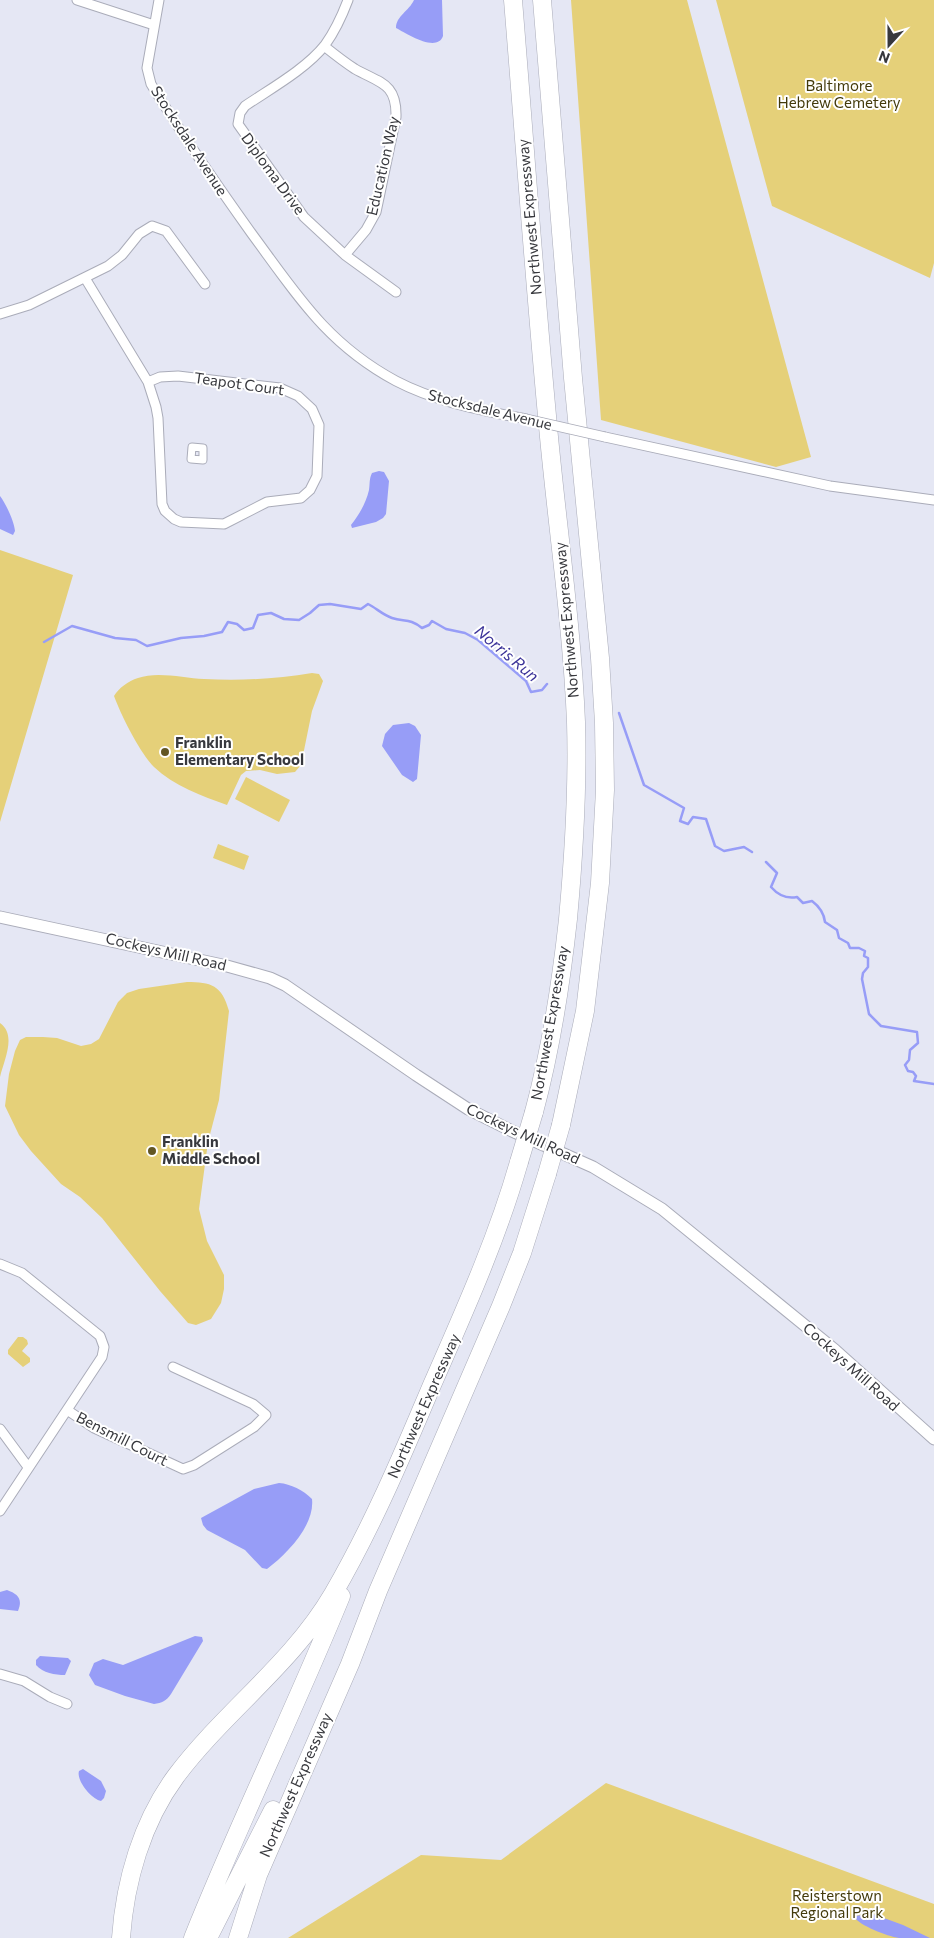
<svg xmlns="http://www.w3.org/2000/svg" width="934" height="1938" font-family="Commissioner,sans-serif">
  <rect width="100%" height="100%" fill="#e5e7f4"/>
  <!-- green -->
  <path fill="#e5d079" d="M571 0H687L811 457 776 467 601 420Z
    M716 0H934V263L930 278 772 206Z
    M0 550 73 575 0 822Z
    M312 673 319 674 323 681 312 711 301 765 295 772 277 774 260 770 246 771 241 775 227 805C202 796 174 786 154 767 140 753 121 715 114 696 119 688 128 681 138 678 157 671 184 678 204 679 240 681 276 679 312 673Z
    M246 777 290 800 279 822 235 799Z
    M218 844 249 856 244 870 213 858Z
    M187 982C211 982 222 985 229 1011L219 1100 208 1142 199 1209 207 1241 224 1275V1289L221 1303 211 1319 196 1325 188 1323 160 1291 102 1218 80 1197 61 1184 31 1151 19 1135 5 1106 9 1074 15 1051 20 1040 26 1037H43L57 1038 81 1046 91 1044 99 1039 118 1002 127 993 139 989Z
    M0 1023C17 1035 4 1060 0 1077Z
    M18 1337H23L27 1340 28 1344 22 1351 30 1358V1362L23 1367 8 1354V1350Z
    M606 1783 934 1904V1938H288L421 1855 501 1860Z"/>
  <!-- water -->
  <path fill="#979df7" d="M414 0H442L443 36C437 53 407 34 396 28 396 16 409 11 414 0Z
    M379 471 384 472 389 481 386 514 383 518 376 522 352 528 351 525C359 515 366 503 369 490 370 484 369 479 372 473Z
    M0 496C6 504 14 521 15 531L13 535 0 529Z
    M409 723 415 726 421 735 417 779 413 782 402 775 382 746 385 734 393 725Z
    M279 1483C291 1484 303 1490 312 1499 315 1525 287 1554 267 1569L262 1568 245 1550 207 1530 203 1525 201 1518 254 1489Z
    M7 1590C18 1594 23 1599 18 1611L0 1609V1592Z
    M195 1636 202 1637 203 1641 171 1694C166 1701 162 1703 154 1704L125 1696 95 1685 89 1675 94 1663 103 1659 123 1665Z
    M40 1656 68 1658 71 1661 65 1675C55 1675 43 1673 36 1665V1660Z
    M83 1769 101 1781 106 1791 104 1798 101 1801C91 1799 76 1780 79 1771Z
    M873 1914 903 1925 930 1938C920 1938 909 1938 899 1938 887 1936 860 1926 853 1916Z"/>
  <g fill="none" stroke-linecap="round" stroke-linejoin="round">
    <!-- stream -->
    <path stroke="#979df7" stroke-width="2.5" d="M44 642 72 626 115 638 136 640 147 646 181 638 204 636 222 632 228 622 237 624 244 630 253 628 258 615 271 613 284 619 299 620 310 613 319 605 330 604 361 609 368 604C376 608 383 615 392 618 404 622 410 618 422 628L429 625 432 621 446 629 465 633 478 640 526 681 531 692 542 690 547 684
      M619 713 644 785 684 808 680 821 688 824 693 817 706 819 715 846 724 851 744 847 752 852
      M766 862 777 873 771 887C778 895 787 899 797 897L803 903 812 901C820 907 824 913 825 922L837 930 839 938 848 943 850 948H859L865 951 864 956 868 958V967L863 973 862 979 869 1014 881 1026 917 1032 918 1043 910 1050 909 1060 905 1065 908 1071 913 1072 916 1076 914 1081 934 1084"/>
    <defs>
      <path id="pedestrian" d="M192 447 203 448V460L191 459Z"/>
      <path id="minor" d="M77 0 154 25
        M159 0 147 68 151 84C182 135 217 185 252 234 297 295 327 344 396 381 436 402 481 410 526 419
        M348 0C342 16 335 31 325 45 306 69 270 89 245 106L240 113 238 124 304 217 345 255 396 292
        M324 46C334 54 344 62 355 69 380 83 397 83 396 117L376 212 366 230 345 255
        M85 278 148 382 156 407 158 418 162 504 165 511 174 519 181 522 224 524 267 502 301 498 310 490 317 476 319 425 312 409 298 396 280 388 178 376 160 377 148 382
        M0 314 29 305 108 266 122 255 139 234 152 226 166 231 205 284
        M605 437 830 486 934 500
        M0 1264 22 1273 100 1336 104 1347 102 1357 0 1511
        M67 1410 94 1428 183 1469 194 1465 254 1427 266 1415 253 1404 173 1367
        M0 1429 28 1467
        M0 1674 24 1681 50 1697 67 1704"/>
      <path id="tertiary" d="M0 917 227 966 270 978 285 985 416 1075 468 1109 512 1131 593 1167 662 1209 835 1350 934 1439"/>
      <path id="motorway" d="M513 0C525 146 535 291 549 437 558 532 572 627 576 722 578 788 574 853 568 919 561 984 551 1049 534 1112
        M542 0 573 378 600 658 604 723 605 790 600 883 585 1011 561 1125
        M121 1938C125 1881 142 1822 176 1776 224 1712 292 1664 333 1594 372 1527 402 1456 432 1385 464 1312 497 1239 519 1162
        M193 1938C239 1823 294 1711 341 1596
        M208 1938 273 1810
        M238 1938 258 1875 350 1664 378 1591 501 1306 522 1253 547 1174"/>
    </defs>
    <!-- pedestrian casing -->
    <use href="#pedestrian" stroke="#aaacb9" stroke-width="9"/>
    <!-- minor casing -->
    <use href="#minor" stroke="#aaacb9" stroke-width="11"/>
    <!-- tertiary casing -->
    <use href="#tertiary" stroke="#aaacb9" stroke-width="13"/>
    <!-- motorway casing -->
    <use href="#motorway" stroke="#aaacb9" stroke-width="19"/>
    <!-- pedestrian -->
    <use href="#pedestrian" stroke="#fff" stroke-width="7"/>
    <!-- minor -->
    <use href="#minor" stroke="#fff" stroke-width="9"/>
    <!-- tertiary -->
    <use href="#tertiary" stroke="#fff" stroke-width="11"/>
    <!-- motorway -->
    <use href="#motorway" stroke="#fff" stroke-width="18"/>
    <defs>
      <path id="minor-bridge" d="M526 419 605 437"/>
      <path id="motorway-bridge" d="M519 1162 534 1112
        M547 1174 561 1125"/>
    </defs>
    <!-- minor-bridge casing -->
    <use href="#minor-bridge" stroke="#aaacb9" stroke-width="11" stroke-linecap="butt"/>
    <!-- motorway-bridge casing -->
    <use href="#motorway-bridge" stroke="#aaacb9" stroke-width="19" stroke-linecap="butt"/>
    <!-- minor-bridge -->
    <use href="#minor-bridge" stroke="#fff" stroke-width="9"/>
    <!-- motorway-bridge -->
    <use href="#motorway-bridge" stroke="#fff" stroke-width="18"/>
  </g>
  <!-- markers -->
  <g fill="#625623" stroke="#fff" stroke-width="2">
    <circle cx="165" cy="752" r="5"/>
    <circle cx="152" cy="1151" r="5"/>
  </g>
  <g text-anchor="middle" stroke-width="4" stroke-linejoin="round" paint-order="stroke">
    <!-- park labels -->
    <g font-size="15" fill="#433a0b" stroke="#fff">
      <text x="839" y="91">Baltimore<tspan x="839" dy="17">Hebrew Cemetery</tspan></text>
      <text x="837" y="1901">Reisterstown<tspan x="837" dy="17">Regional Park</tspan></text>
    </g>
    <!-- street labels -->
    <g font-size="15" fill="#37383d" stroke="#fff">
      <text transform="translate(189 141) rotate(57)" y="5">Stocksdale Avenue</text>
      <text transform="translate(383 166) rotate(-77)" y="5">Education Way</text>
      <text transform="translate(273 174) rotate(54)" y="5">Diploma Drive</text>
      <text transform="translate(530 217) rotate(-95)" y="5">Northwest Expressway</text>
      <text transform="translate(239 384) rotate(8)" y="5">Teapot Court</text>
      <text transform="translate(490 410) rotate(14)" y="5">Stocksdale Avenue</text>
      <text transform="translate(567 620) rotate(-95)" y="5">Northwest Expressway</text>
      <text transform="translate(166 952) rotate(13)" y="5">Cockeys Mill Road</text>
      <text transform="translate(550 1023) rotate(-80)" y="5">Northwest Expressway</text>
      <text transform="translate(523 1134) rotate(25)" y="5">Cockeys Mill Road</text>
      <text transform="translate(851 1367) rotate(42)" y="5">Cockeys Mill Road</text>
      <text transform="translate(424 1406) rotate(-66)" y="5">Northwest Expressway</text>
      <text transform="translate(122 1439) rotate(27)" y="5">Bensmill Court</text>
      <text transform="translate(296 1785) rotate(-66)" y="5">Northwest Expressway</text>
    </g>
    <!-- poi labels -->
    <g font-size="15" font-weight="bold" fill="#37383d" stroke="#fff" text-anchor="start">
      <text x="175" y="748">Franklin<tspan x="175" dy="17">Elementary School</tspan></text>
      <text x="162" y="1147">Franklin<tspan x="162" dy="17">Middle School</tspan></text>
    </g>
    <!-- water labels -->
    <g font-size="16" font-style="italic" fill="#3b3399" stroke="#fff">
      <text transform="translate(507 653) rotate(40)" y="6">Norris Run</text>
    </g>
  </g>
  <!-- north arrow -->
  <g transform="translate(889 45) rotate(201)" stroke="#ffffff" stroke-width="4" paint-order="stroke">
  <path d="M0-4L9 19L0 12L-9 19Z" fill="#37383d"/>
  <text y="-8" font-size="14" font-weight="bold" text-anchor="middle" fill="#37383d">N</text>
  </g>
</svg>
